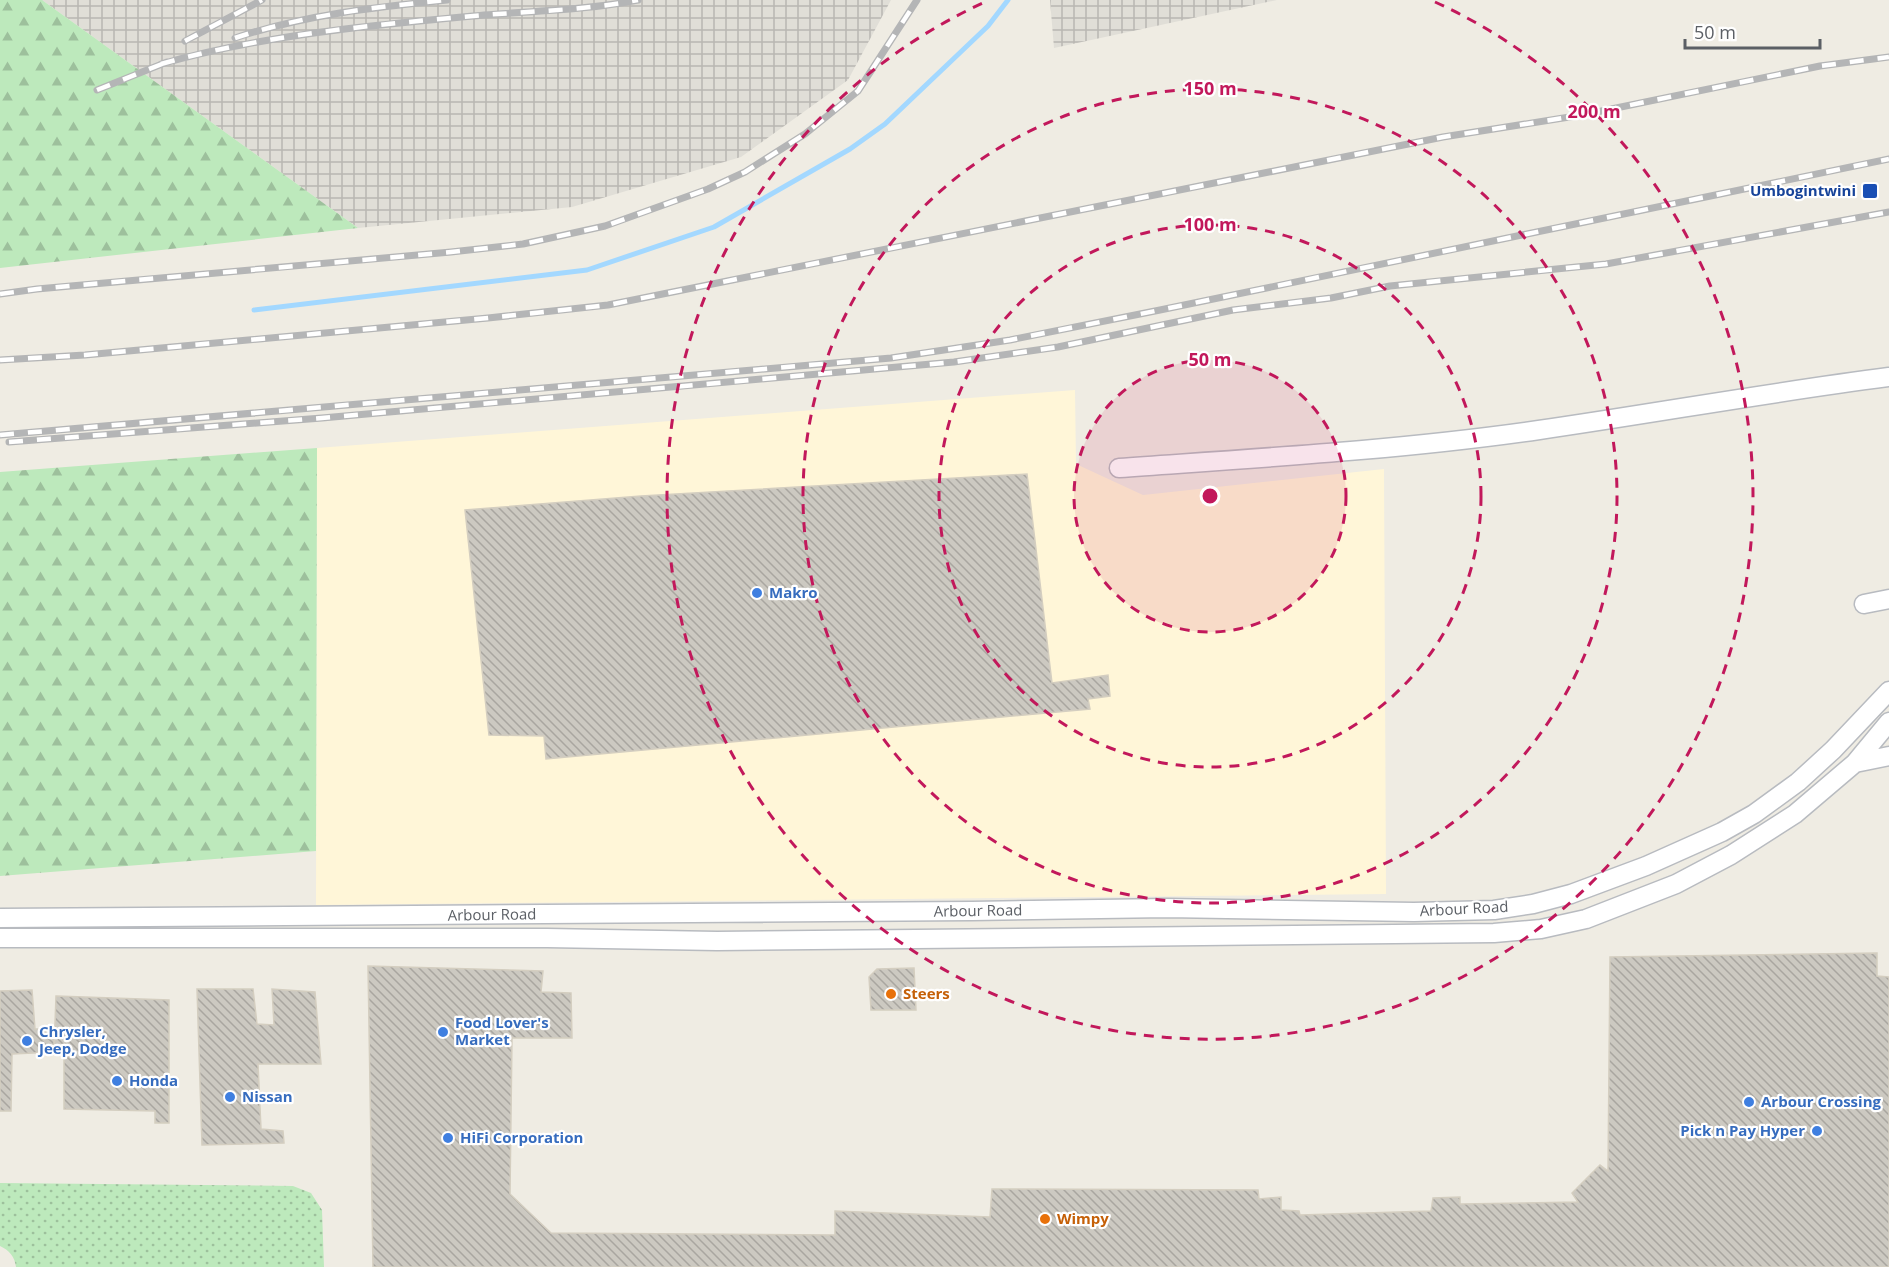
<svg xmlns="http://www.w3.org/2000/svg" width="1889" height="1267" font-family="'Open Sans',sans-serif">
  <defs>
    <pattern id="industrial-grid" width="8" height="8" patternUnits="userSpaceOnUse" patternTransform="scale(1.5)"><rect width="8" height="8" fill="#e0ded7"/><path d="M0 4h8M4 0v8" fill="none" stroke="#b9b7b2"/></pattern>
    <pattern id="green-dots" width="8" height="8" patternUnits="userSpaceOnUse" patternTransform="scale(1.5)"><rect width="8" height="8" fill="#bde9bc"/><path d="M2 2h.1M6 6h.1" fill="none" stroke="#9dc09c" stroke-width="1.8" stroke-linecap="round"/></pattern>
    <pattern id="forest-firs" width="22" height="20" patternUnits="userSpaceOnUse" patternTransform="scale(1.5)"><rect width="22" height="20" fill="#bde9bc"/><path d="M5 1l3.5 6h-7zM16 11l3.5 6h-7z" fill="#9dc09c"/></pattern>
    <pattern id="building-back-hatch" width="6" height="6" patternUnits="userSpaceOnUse" patternTransform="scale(1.5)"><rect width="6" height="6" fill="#ccc9c1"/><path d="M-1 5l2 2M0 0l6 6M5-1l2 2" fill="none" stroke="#a9a6a0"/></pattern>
  </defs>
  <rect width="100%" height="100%" fill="#efece3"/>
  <!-- commercial -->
  <path fill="#fff6d8" d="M1075 390 1076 464 1143 495 1384 469 1386 894 316 905 317 448Z"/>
  <!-- industrial -->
  <path fill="url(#industrial-grid)" d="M42 0H891L848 80 741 157 572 207 358 228Z
    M1050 0H1277L1054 48Z"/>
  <!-- green -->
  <path fill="url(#green-dots)" d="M0 1183 293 1186 311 1193 322 1210 324 1267H16C15 1257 9 1250 0 1246Z"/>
  <!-- forest -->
  <path fill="url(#forest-firs)" d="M0 0H42L358 228 0 268Z
    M317 448 316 851 0 876V472Z"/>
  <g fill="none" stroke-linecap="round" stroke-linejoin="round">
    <!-- stream -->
    <path stroke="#a3d8ff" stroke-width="5" d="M254 310 587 270 714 227 850 149 885 124 988 26 1008 0"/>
  </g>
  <!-- building -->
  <path fill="url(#building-back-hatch)" stroke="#d4cec0" stroke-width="1.5" d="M1027 474 1052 683 1108 675 1110 696 1088 699 1090 709 546 759 544 736 489 735 465 510 641 496Z
    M1877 953V976L1889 977V1267H373L368 966 543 971 541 992 571 993 572 1038H512L510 1194 551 1233 835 1235V1211L990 1217 992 1189 1258 1190 1259 1199 1281 1197V1210L1299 1211 1300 1215 1431 1211 1433 1198 1460 1197V1204L1578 1202 1572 1193 1600 1165 1608 1171 1610 957Z
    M914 968 916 1010H871L869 977 877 969Z
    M197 989H253L257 1024 274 1025 272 989 315 992 321 1064H258L261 1129 283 1131 284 1143 202 1145Z
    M32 990 35 1029H54V1052L12 1054 11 1111H0V991Z
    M56 996 169 1000V1123H155V1111L64 1109V1054L54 1052Z"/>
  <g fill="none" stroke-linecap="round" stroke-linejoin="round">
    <defs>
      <path id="minor" d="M1119 468C1259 458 1400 450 1539 430 1656 413 1772 392 1889 377
        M1864 604 1889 599
        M1855 763 1889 756
        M0 918 972 911 1167 908 1414 912 1494 910 1533 904 1571 894 1646 866 1722 832 1754 814 1798 782 1833 750 1889 691
        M0 938H547L717 941 1494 933 1541 929 1586 919 1676 884 1731 855 1795 814 1855 763 1889 722"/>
    </defs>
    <!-- minor casing -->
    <use href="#minor" stroke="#b8bbc0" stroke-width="21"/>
    <!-- minor -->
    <use href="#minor" stroke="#fff" stroke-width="18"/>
    <defs>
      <path id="rail" d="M235 38C304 15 375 7 447 0
        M185 41 262 0
        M161 64C267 34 374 25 484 15 535 11 587 10 638 0
        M97 90 167 62
        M0 294 37 289 451 252 523 244 605 226 708 189 745 172 805 134 858 91 917 0
        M0 360 85 355 488 318 608 305 1443 137 1582 115 1820 66 1889 57
        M0 435 891 358 1010 340 1160 310 1889 159
        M9 442 322 418 954 362 1058 347 1233 310 1331 298 1390 286 1606 264 1889 212"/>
    </defs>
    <!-- rail casing -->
    <use href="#rail" stroke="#b4b5b6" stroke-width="7"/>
    <!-- rail -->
    <use href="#rail" stroke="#fff" stroke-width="4.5" stroke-dasharray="14" stroke-linecap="butt"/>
  </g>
  <!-- distance rings -->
  <circle cx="1210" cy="496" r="136" fill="#c2185b" fill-opacity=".12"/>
  <g fill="none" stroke="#c2185b" stroke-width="3" stroke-dasharray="10 8">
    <circle cx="1210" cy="496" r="136"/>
    <circle cx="1210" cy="496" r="271"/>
    <circle cx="1210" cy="496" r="407"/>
    <path d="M1435 2A543 543 0 1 1 985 2"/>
  </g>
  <!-- markers -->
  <rect fill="#1a4fb4" stroke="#fff" stroke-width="2" x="1862" y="183" width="16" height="16" rx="3"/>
  <g fill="#3f7fe0" stroke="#fff" stroke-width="2">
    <circle cx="757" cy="593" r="6"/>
    <circle cx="443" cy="1032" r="6"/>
    <circle cx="27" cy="1041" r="6"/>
    <circle cx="117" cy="1081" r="6"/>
    <circle cx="230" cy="1097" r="6"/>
    <circle cx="1749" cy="1102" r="6"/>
    <circle cx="1817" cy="1131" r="6"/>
    <circle cx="448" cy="1138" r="6"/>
  </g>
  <g fill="#e8710a" stroke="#fff" stroke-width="2">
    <circle cx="891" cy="994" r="6"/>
    <circle cx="1045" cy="1219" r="6"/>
  </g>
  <g text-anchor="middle" stroke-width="4.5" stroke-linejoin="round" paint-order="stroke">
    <!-- transit labels -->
    <g font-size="15" font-weight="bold" fill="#164399" stroke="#fff" text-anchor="end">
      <text x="1856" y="196">Umbogintwini</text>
    </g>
    <!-- shop labels -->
    <g font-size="15" font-weight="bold" fill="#366cbe" stroke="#fff" text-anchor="start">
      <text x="769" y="598">Makro</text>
      <text x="455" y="1028">Food Lover's<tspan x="455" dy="17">Market</tspan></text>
      <text x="39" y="1037">Chrysler,<tspan x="39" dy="17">Jeep, Dodge</tspan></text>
      <text x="129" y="1086">Honda</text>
      <text x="242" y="1102">Nissan</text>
      <text x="1761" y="1107">Arbour Crossing</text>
      <text x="1805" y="1136" text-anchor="end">Pick n Pay Hyper</text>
      <text x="460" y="1143">HiFi Corporation</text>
    </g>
    <!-- street labels -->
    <g font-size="15" fill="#5b5f65" stroke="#fff">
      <text transform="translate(1464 909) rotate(-3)" y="5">Arbour Road</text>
      <text transform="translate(978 911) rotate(-1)" y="5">Arbour Road</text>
      <text transform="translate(492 915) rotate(-1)" y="5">Arbour Road</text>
    </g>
    <!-- food labels -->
    <g font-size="15" font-weight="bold" fill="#c56008" stroke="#fff" text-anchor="start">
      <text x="903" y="999">Steers</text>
      <text x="1057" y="1224">Wimpy</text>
    </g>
  </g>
  <circle cx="1210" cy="496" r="9" fill="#c2185b" stroke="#fff" stroke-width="3"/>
  <g font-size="18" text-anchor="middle" font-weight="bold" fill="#c2185b" stroke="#fff" stroke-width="4.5" stroke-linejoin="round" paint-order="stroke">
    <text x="1210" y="95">150 m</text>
    <text x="1594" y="118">200 m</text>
    <text x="1210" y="231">100 m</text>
    <text x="1210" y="366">50 m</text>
  </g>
  <!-- scale -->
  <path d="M1685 39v9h135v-9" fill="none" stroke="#5b5f65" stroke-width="3"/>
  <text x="1694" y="39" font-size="18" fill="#5b5f65" stroke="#ffffff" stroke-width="4.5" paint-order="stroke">50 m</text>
</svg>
